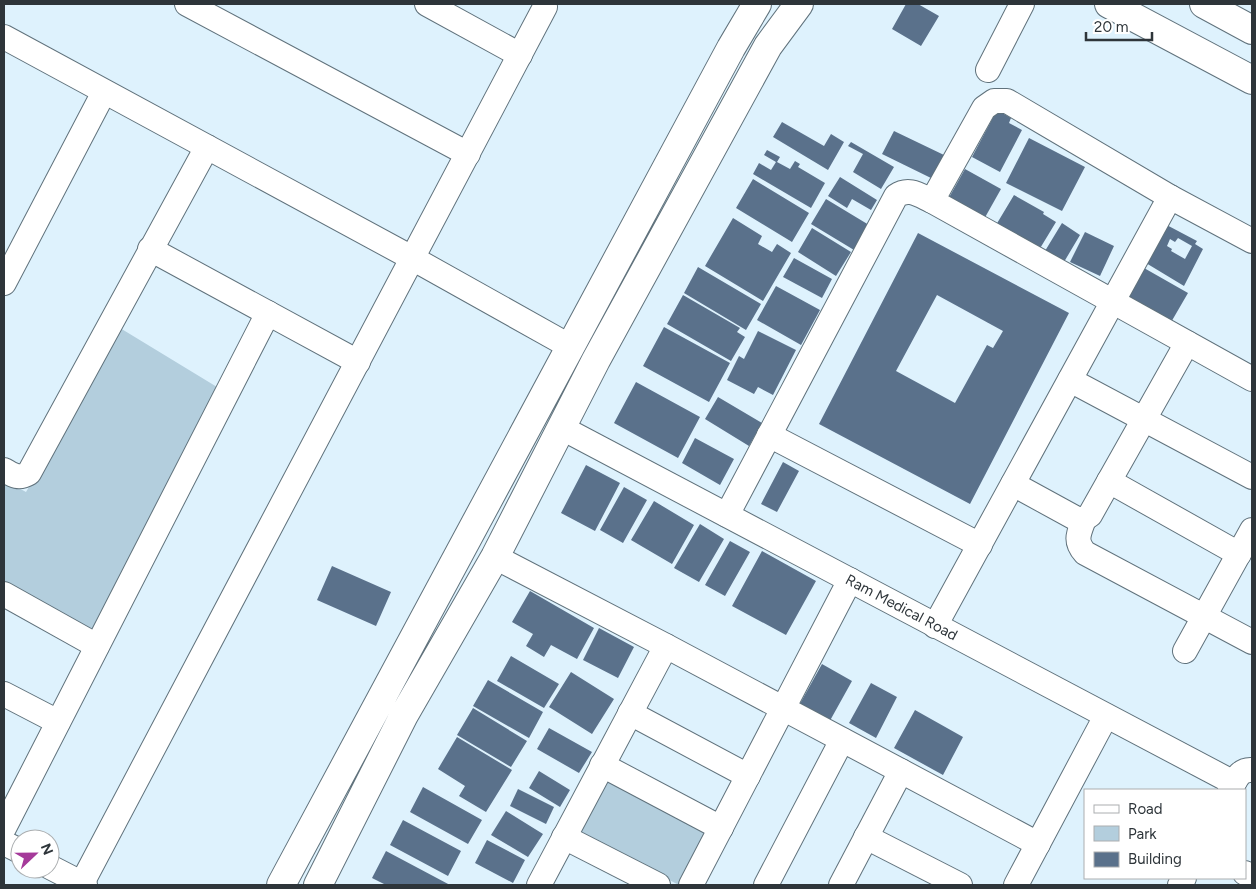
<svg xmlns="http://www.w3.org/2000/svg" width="1256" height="889" font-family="Figtree,sans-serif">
  <rect width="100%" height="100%" fill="#def2fd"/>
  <!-- green -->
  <path fill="#b3cedd" d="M120 328 217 387 94 631 4 581V480L26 492Z
    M606 777 708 831 679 885 577 833Z"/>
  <!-- building -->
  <path fill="#5a718b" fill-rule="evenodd" d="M906 4H918L939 16 921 46 892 29Z
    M997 110 1011 118 1009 123 1022 130 1000 172 972 157Z
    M782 122 824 146 831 134 844 142 828 170 773 137Z
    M894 131 944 155 933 179 882 154Z
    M1029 138 1085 167 1062 211 1006 183Z
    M851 142 894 167 881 189 853 172 863 154 848 146Z
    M767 150 780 157 777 162 790 169 795 161 800 164 798 167 825 183 811 208 753 174 759 163 771 170 776 162 764 155Z
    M965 169 1001 189 983 221 947 201Z
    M840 177 877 200 871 210 852 199 847 208 828 196Z
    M753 179 809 213 792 242 736 208Z
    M1014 195 1044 212 1043 214 1056 222 1039 250 996 225Z
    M826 199 869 225 854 250 811 224Z
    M733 218 762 236 758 244 772 252 777 244 791 253 763 301 705 266Z
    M1161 222 1197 241 1195 244 1203 249 1184 286 1141 260ZM1178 238 1192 246 1185 259 1171 251 1172 249 1167 246 1170 239 1175 242Z
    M1062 223 1080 235 1064 262 1045 251Z
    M812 228 851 252 836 276 798 252Z
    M1085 232 1114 246 1100 276 1070 262Z
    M918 233 1069 313 970 504 819 424ZM937 295 1003 331 993 348 987 345 955 403 896 371Z
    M794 258 832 279 822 298 783 277Z
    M1137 264 1188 293 1170 324 1145 306 1144 309 1119 295Z
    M698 267 761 304 746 330 684 293Z
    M776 286 820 310 801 345 757 320Z
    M683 295 740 328 737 332 745 337 731 361 667 324Z
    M664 327 730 363 709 402 643 366Z
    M758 331 796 350 773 395 758 387 754 394 727 380 739 356 744 359Z
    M636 382 700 417 678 458 614 423Z
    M718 397 762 423 749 446 705 419Z
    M695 438 734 459 720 485 682 463Z
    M783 462 799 471 777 512 761 504Z
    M586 465 620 483 595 531 561 513Z
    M624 487 647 500 623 543 600 530Z
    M654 501 694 525 672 564 631 540Z
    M700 524 724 539 699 582 674 568Z
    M730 541 750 552 725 596 705 585Z
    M762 551 816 581 786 635 732 606Z
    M332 566 391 592 376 626 317 600Z
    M530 591 594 628 577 659 551 645 544 657 526 646 533 634 512 622Z
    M599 628 634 647 618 678 583 660Z
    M511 656 559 684 544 708 497 681Z
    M822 664 852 681 827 726 797 709Z
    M571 672 614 699 592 734 549 707Z
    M488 680 543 712 529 738 473 706Z
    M871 683 897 697 876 738 849 723Z
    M473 708 527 741 511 767 457 735Z
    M915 710 963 737 943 775 894 748Z
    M549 728 592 752 579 773 537 749Z
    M457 737 512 770 486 812 459 796 465 786 438 769Z
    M539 771 570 790 560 807 529 788Z
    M423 787 482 820 468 844 410 812Z
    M518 789 554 807 546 824 510 806Z
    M506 811 543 834 528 857 491 835Z
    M403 820 461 851 448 876 390 845Z
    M487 840 525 860 513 883 475 863Z
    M386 851 450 885H386L372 878Z"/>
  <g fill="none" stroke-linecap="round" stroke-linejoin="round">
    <defs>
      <g id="street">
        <path d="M187 4 468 154"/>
        <path d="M427 4 520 55"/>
        <path d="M4 37 412 258 571 347"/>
        <path d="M988 70 1022 4"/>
        <path d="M932 201 984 108 994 101H1007L1170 197 1252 241"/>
        <path d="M150 249 358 362"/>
        <path d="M4 283 104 92"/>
        <path d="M1070 380 1252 477"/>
        <path id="s1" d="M562 428 1234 783"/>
        <path d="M769 435 980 545"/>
        <path d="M4 470C14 476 19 479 29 473L207 147"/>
        <path d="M1109 481 1239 554"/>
        <path d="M1013 484 1077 519H1084L1090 515 1187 343"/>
        <path d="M727 515 896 196C909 187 919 195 932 201L1252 379"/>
        <path d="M1084 519C1079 533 1074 541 1085 553L1252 642"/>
        <path d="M495 557 666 646 1038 844"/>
        <path d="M4 594 97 646"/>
        <path d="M935 626 1170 197"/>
        <path d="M1185 651 1252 530"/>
        <path d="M4 694 58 722"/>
        <path d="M630 713 748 776"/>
        <path d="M602 765 721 828"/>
        <path d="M1230 790C1236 780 1239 769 1252 770"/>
        <path d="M4 828 268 313"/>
        <path d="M564 837 658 885"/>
        <path d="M866 837 960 885"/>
        <path d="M4 843 20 851"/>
        <path d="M50 867 85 885"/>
        <path d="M1245 873 1252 877"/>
        <path d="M81 885 545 7"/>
        <path d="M539 885 666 646"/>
        <path d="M691 885 850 580"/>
        <path d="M766 885 842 740"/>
        <path d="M841 885 901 771"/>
        <path d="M1016 885 1106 716"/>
        <path d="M1180 885 1184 878"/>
      </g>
      <path id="secondary" d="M1109 4 1252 80
        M1204 4 1252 30
        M281 885 731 48 757 4
        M318 885 404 715 495 557 596 360 768 46 799 4"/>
    </defs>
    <!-- street casing -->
    <use href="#street" stroke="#60727c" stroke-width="26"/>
    <!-- secondary casing -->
    <use href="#secondary" stroke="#60727c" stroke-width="30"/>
    <!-- street -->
    <use href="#street" stroke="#fff" stroke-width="24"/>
    <!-- secondary -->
    <use href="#secondary" stroke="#fff" stroke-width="28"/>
  </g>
  <g text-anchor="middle" stroke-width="5" stroke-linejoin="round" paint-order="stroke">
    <!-- street labels -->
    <g font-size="15" fill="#2e353a" stroke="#fff">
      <text dy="5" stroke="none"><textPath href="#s1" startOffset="384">Ram Medical Road</textPath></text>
    </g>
  </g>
  <!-- border -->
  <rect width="1256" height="889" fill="none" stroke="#2e353a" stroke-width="10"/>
  <!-- legend -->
  <rect x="1084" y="789" width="162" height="90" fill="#ffffff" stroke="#abaeb0"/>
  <rect x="1094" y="805" width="25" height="8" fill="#ffffff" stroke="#abaeb0"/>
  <text x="1128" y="814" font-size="15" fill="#2e353a">Road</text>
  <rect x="1094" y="826" width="25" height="15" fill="#b3cedd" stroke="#abaeb0"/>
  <text x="1128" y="839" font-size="15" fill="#2e353a">Park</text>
  <rect x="1094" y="852" width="25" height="15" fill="#5a718b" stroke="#abaeb0"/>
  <text x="1128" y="864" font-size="15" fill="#2e353a">Building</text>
  <!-- north arrow -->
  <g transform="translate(35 854) rotate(68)"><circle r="24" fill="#ffffff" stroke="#abaeb0"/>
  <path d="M0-4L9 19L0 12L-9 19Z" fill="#a53a9a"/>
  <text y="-8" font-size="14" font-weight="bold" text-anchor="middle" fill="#2e353a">N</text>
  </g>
  <!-- scale -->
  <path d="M1086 32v8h66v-8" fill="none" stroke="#2e353a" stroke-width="2.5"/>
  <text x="1094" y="32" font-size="15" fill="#2e353a" stroke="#ffffff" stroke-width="4" paint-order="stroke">20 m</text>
</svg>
